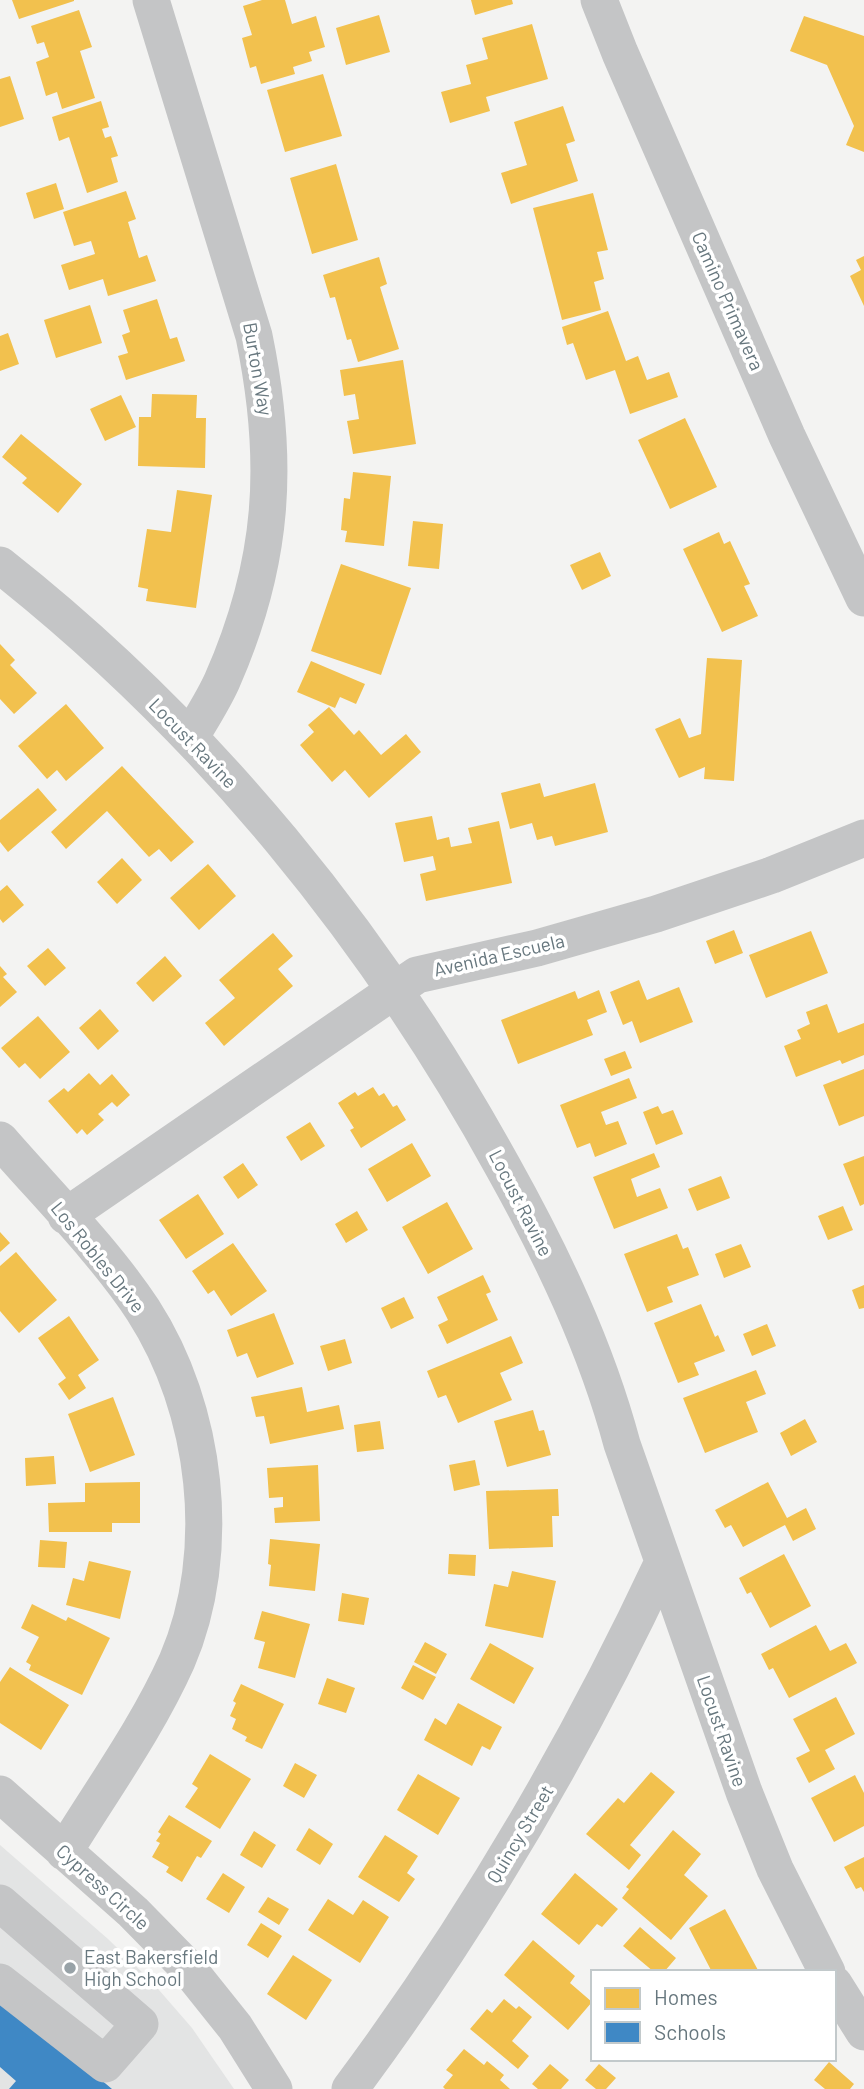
<svg xmlns="http://www.w3.org/2000/svg" width="864" height="2089" font-family="Barlow,sans-serif">
  <rect width="100%" height="100%" fill="#f3f3f2"/>
  <!-- built -->
  <path fill="#e3e4e4" d="M0 1845 108 1939 152 1982 192 2028 234 2089H0Z"/>
  <!-- homes -->
  <path fill="#f2c14e" d="M12 0H74V1L19 19Z
    M262 0H285L292 24 316 16 325 47 309 52 312 61 293 67 295 74 261 84 256 66 250 68 242 38 252 35 243 6Z
    M471 0H512L513 4 475 15Z
    M79 10 92 47 80 51 95 98 62 109 57 92 46 96 36 62 49 57 44 42 37 44 31 26Z
    M379 15 390 52 346 65 336 28Z
    M804 16 864 36V152L846 145 854 126 827 65 790 51Z
    M532 24 548 79 486 97 490 111 450 123 441 92 471 84 466 65 488 59 482 38Z
    M323 74 342 136 285 152 267 90Z
    M10 76 24 119 0 127V79Z
    M101 101 109 127 102 129 105 138 111 136 118 156 111 158 118 182 87 193 69 137 59 141 52 117Z
    M563 106 575 141 566 144 578 181 511 204 501 173 527 165 514 122Z
    M336 164 358 240 312 254 290 178Z
    M56 183 64 209 34 219 26 193Z
    M126 191 136 219 128 222 139 258 147 255 156 281 108 296 103 279 69 290 61 265 95 254 91 241 74 246 63 212Z
    M593 193 608 250 597 252 604 279 594 282 601 310 562 320 533 208Z
    M864 256V306L850 276 861 270 856 260Z
    M379 257 387 284 380 287 399 349 358 362 351 339 347 340 335 297 330 298 323 275Z
    M157 299 170 339 177 337 185 361 126 380 118 356 128 353 122 335 130 332 123 310Z
    M90 305 102 343 56 358 44 320Z
    M608 311 626 361 638 356 647 380 669 372 678 397 630 414 615 370 586 380 573 343 567 345 562 327Z
    M8 333 19 364 0 371V336Z
    M403 360 416 444 353 454 347 421 359 419 355 394 344 396 340 370Z
    M152 394 197 395 196 418H206L205 468 138 466 139 417H151Z
    M121 395 136 427 105 441 90 409Z
    M685 418 717 487 670 509 638 440Z
    M21 434 82 484 58 513 22 483 27 478 2 457Z
    M353 472 391 476 384 546 345 542 347 531 341 530 344 498 350 499Z
    M177 490 212 495 196 608 146 601 148 589 138 587 147 529 171 532Z
    M413 521 443 524 439 569 408 566Z
    M719 532 724 544 730 541 750 584 744 586 758 616 722 632 683 549Z
    M600 552 611 576 582 590 570 565Z
    M341 564 411 588 381 675 311 651Z
    M0 644 15 660 10 665 37 693 14 714 0 699Z
    M707 658 742 660 734 781 704 779 705 767 679 778 655 729 680 718 689 738 701 734Z
    M311 661 365 684 356 704 340 697 335 708 297 692Z
    M66 704 104 748 66 781 57 770 47 779 18 746Z
    M329 707 354 735 359 730 381 755 406 734 421 752 369 798 345 770 332 782 300 745 314 732 308 725Z
    M122 766 194 842 171 862 159 849 149 857 107 811 66 849 51 832Z
    M540 783 544 797 595 783 608 832 555 846 552 836 537 840 532 823 510 829 501 793Z
    M38 788 57 810 8 852 0 842V820Z
    M432 816 437 840 449 837 451 847 472 843 468 828 499 821 512 883 426 901 420 874 436 870 433 856 404 862 395 823Z
    M122 858 142 880 117 904 97 882Z
    M208 864 236 896 199 930 170 898Z
    M7 885 24 905 3 923 0 919V891Z
    M734 930 743 953 715 964 706 941Z
    M811 931 828 973 766 998 749 955Z
    M273 933 293 956 278 969 293 986 224 1046 205 1023 235 998 219 980Z
    M48 948 66 968 45 986 27 966Z
    M165 956 182 976 153 1002 136 983Z
    M0 966 7 974 3 977 17 992 0 1007Z
    M639 980 647 1000 679 987 693 1022 640 1043 632 1021 623 1025 610 992Z
    M599 990 607 1012 587 1020 593 1035 518 1064 501 1020 575 991 578 999Z
    M827 1004 838 1033 864 1023V1055L842 1064 840 1060 796 1077 784 1046 801 1039 797 1030 810 1024 806 1012Z
    M100 1009 119 1031 98 1050 79 1028Z
    M38 1016 70 1052 40 1079 25 1063 19 1068 1 1048Z
    M625 1051 632 1068 611 1076 604 1059Z
    M864 1069V1116L839 1126 823 1085Z
    M89 1073 100 1085 112 1074 130 1095 117 1107 112 1102 98 1114 104 1120 87 1135 82 1129 77 1134 48 1101 64 1088 68 1092Z
    M629 1078 637 1098 601 1112 606 1125 618 1121 627 1144 595 1157 590 1143 577 1148 560 1105Z
    M373 1087 379 1096 384 1093 393 1107 397 1105 406 1120 361 1148 350 1130 354 1128 338 1103 355 1092 358 1096Z
    M658 1106 662 1114 673 1110 683 1134 656 1145 643 1112Z
    M310 1122 325 1146 301 1161 286 1137Z
    M412 1143 431 1176 387 1202 368 1169Z
    M654 1153 660 1167 631 1179 637 1197 660 1188 668 1208 614 1229 593 1177Z
    M864 1156V1204L860 1206 843 1164Z
    M243 1163 258 1185 238 1199 223 1177Z
    M721 1176 730 1198 697 1211 688 1189Z
    M198 1194 224 1234 186 1259 159 1220Z
    M447 1202 473 1249 428 1274 402 1227Z
    M843 1206 853 1230 828 1240 818 1216Z
    M357 1211 368 1230 346 1243 335 1224Z
    M0 1232 10 1243 0 1252Z
    M677 1234 683 1249 688 1247 699 1275 667 1287 673 1302 647 1312 624 1254Z
    M233 1243 267 1291 231 1316 214 1290 208 1294 192 1271Z
    M741 1244 751 1267 724 1278 715 1254Z
    M16 1252 57 1300 19 1333 0 1311V1266Z
    M483 1275 491 1292 486 1294 498 1320 447 1344 438 1325 448 1320 437 1297Z
    M864 1285V1308L859 1309 852 1290Z
    M404 1297 414 1318 391 1329 381 1308Z
    M701 1304 715 1337 718 1335 725 1351 694 1363 699 1375 678 1383 654 1323Z
    M274 1313 294 1364 257 1378 247 1353 237 1357 227 1330Z
    M69 1316 99 1360 78 1375 86 1388 69 1400 58 1384 66 1378 38 1338Z
    M767 1324 776 1346 752 1356 743 1334Z
    M511 1336 523 1363 500 1373 512 1400 458 1423 446 1395 438 1398 427 1371Z
    M345 1339 352 1363 328 1371 320 1346Z
    M756 1370 766 1394 746 1402 758 1432 705 1453 683 1398Z
    M302 1387 307 1412 339 1405 344 1429 270 1444 264 1416 256 1417 251 1397Z
    M113 1397 135 1455 90 1472 68 1414Z
    M533 1410 539 1431 544 1430 551 1455 507 1467 494 1421Z
    M805 1419 817 1442 791 1456 780 1433Z
    M380 1421 384 1449 357 1452 354 1425Z
    M54 1456 56 1484 26 1486 25 1458Z
    M475 1460 480 1485 454 1491 449 1465Z
    M318 1465 320 1521 275 1523 274 1508 283 1507V1497L269 1498 267 1468Z
    M140 1482V1523H112V1532H49L48 1503 85 1502V1483Z
    M768 1482 787 1518 806 1508 816 1529 793 1541 785 1525 743 1547 731 1525 725 1528 715 1510Z
    M558 1489 559 1516H552L553 1547 489 1549 486 1491Z
    M270 1539 320 1544 315 1591 269 1586 271 1565 268 1564Z
    M40 1540 67 1542 65 1568 38 1567Z
    M449 1554 476 1555 475 1576 448 1574Z
    M784 1554 811 1606 770 1628 751 1592 747 1594 739 1578Z
    M89 1561 131 1571 120 1619 66 1605 73 1578 84 1581Z
    M512 1571 556 1581 543 1638 485 1626 494 1584 508 1587Z
    M342 1593 369 1598 364 1625 338 1621Z
    M32 1604 66 1621 68 1617 110 1638 82 1695 29 1670 31 1665 26 1662 39 1637 21 1628Z
    M262 1611 310 1624 295 1678 258 1668 265 1642 254 1639Z
    M816 1625 830 1651 846 1643 857 1663 789 1698 773 1668 769 1670 761 1654Z
    M425 1642 447 1654 436 1674 414 1662Z
    M490 1643 534 1668 514 1704 470 1679Z
    M413 1665 436 1677 423 1700 401 1688Z
    M10 1667 69 1705 41 1750 0 1723V1682Z
    M327 1678 355 1688 346 1713 318 1704Z
    M241 1684 284 1704 262 1749 245 1741 247 1737 232 1729 236 1719 230 1716 236 1703 233 1701Z
    M836 1697 855 1734 825 1750 835 1769 809 1783 796 1758 810 1751 793 1719Z
    M458 1703 502 1727 490 1750 482 1746 472 1766 424 1740 435 1718 446 1725Z
    M210 1754 251 1779 220 1829 185 1807 198 1788 192 1784Z
    M295 1763 317 1775 304 1798 283 1786Z
    M651 1772 675 1792 630 1845 641 1855 629 1870 586 1834 618 1798 624 1803Z
    M418 1774 460 1798 438 1835 397 1810Z
    M855 1775 864 1793V1826L834 1842 811 1798Z
    M169 1815 212 1841 201 1858 197 1856 182 1882 166 1872 169 1867 152 1857 160 1843 156 1841 161 1834 158 1832Z
    M309 1828 333 1844 320 1865 296 1850Z
    M673 1830 701 1854 684 1875 708 1896 671 1940 622 1898 629 1889 626 1887Z
    M254 1831 276 1845 262 1868 240 1855Z
    M385 1835 418 1856 407 1873 415 1879 399 1902 358 1877Z
    M864 1857V1892L861 1887 856 1889 844 1867Z
    M223 1873 245 1887 229 1913 206 1899Z
    M575 1873 618 1909 602 1927 597 1924 579 1945 541 1914Z
    M268 1897 289 1909 279 1925 258 1912Z
    M328 1899 353 1915 363 1900 389 1917 360 1963 308 1930Z
    M725 1909 759 1972H712L689 1928Z
    M261 1923 282 1936 268 1958 247 1945Z
    M640 1927 676 1958 664 1972H654L623 1946Z
    M533 1940 575 1976 570 1983 592 2002 568 2030 504 1975Z
    M293 1955 332 1980 306 2020 267 1994Z
    M504 1999 516 2009 519 2006 532 2017 512 2041 529 2056 518 2069 470 2029 487 2009 492 2013Z
    M464 2049 484 2065 487 2061 504 2075 500 2080 510 2089H445L443 2087 453 2075 446 2070Z
    M829 2062 854 2084 850 2089H825L814 2080Z
    M550 2064 569 2080 561 2089H538L532 2084Z
    M599 2064 616 2078 606 2089H596L585 2080Z"/>
  <!-- schools -->
  <path fill="#3f88c5" d="M0 1995 112 2089H9L16 2081 0 2067Z"/>
  <g fill="none" stroke-linecap="round" stroke-linejoin="round">
    <!-- minor -->
    <path stroke="#c4c5c6" stroke-width="37" d="M151 0 254 336C280 462 274 563 222 681 213 701 201 719 190 738
      M599 0 620 53 787 436 864 598
      M0 565C208 729 376 936 503 1167 552 1255 596 1347 622 1444L744 1792 775 1869 827 1972
      M0 1140C46 1193 105 1252 143 1310 207 1409 224 1552 177 1661 147 1728 102 1790 64 1852
      M66 1216 417 975 537 948 656 914 772 875 864 838
      M0 1794 133 1912 187 1967 235 2027 274 2089
      M0 1903 140 2024 105 2064 0 1982
      M834 1984 864 2032
      M350 2089C473 1924 576 1748 663 1562"/>
  </g>
  <!-- markers -->
  <circle fill="#98a2a7" stroke="#fff" stroke-width="2.5" cx="70" cy="1968" r="7"/>
  <g text-anchor="middle" stroke-width="7" stroke-linejoin="round" paint-order="stroke">
    <!-- street labels -->
    <g font-size="19" fill="#67777e" stroke="#fff">
      <text transform="translate(728 301) rotate(66)" y="7">Camino Primavera</text>
      <text transform="translate(258 369) rotate(80)" y="7">Burton Way</text>
      <text transform="translate(193 743) rotate(46)" y="7">Locust Ravine</text>
      <text transform="translate(499 955) rotate(-13)" y="7">Avenida Escuela</text>
      <text transform="translate(521 1203) rotate(63)" y="7">Locust Ravine</text>
      <text transform="translate(98 1257) rotate(51)" y="7">Los Robles Drive</text>
      <text transform="translate(722 1731) rotate(71)" y="7">Locust Ravine</text>
      <text transform="translate(520 1834) rotate(-59)" y="7">Quincy Street</text>
      <text transform="translate(103 1887) rotate(42)" y="7">Cypress Circle</text>
    </g>
    <!-- poi labels -->
    <g font-size="19" fill="#67777e" stroke="#fff" text-anchor="start">
      <text x="84" y="1964">East Bakersfield<tspan x="84" dy="22">High School</tspan></text>
    </g>
  </g>
  <!-- legend -->
  <rect x="591" y="1970" width="245" height="91" fill="#ffffff" stroke="#c2c9cb" stroke-width="2"/>
  <rect x="605" y="1988" width="35" height="21" fill="#f2c14e" stroke="#c2c9cb" stroke-width="2"/>
  <text x="654" y="2005" font-size="21" fill="#67777e">Homes</text>
  <rect x="605" y="2022" width="35" height="21" fill="#3f88c5" stroke="#c2c9cb" stroke-width="2"/>
  <text x="654" y="2040" font-size="21" fill="#67777e">Schools</text>
</svg>
